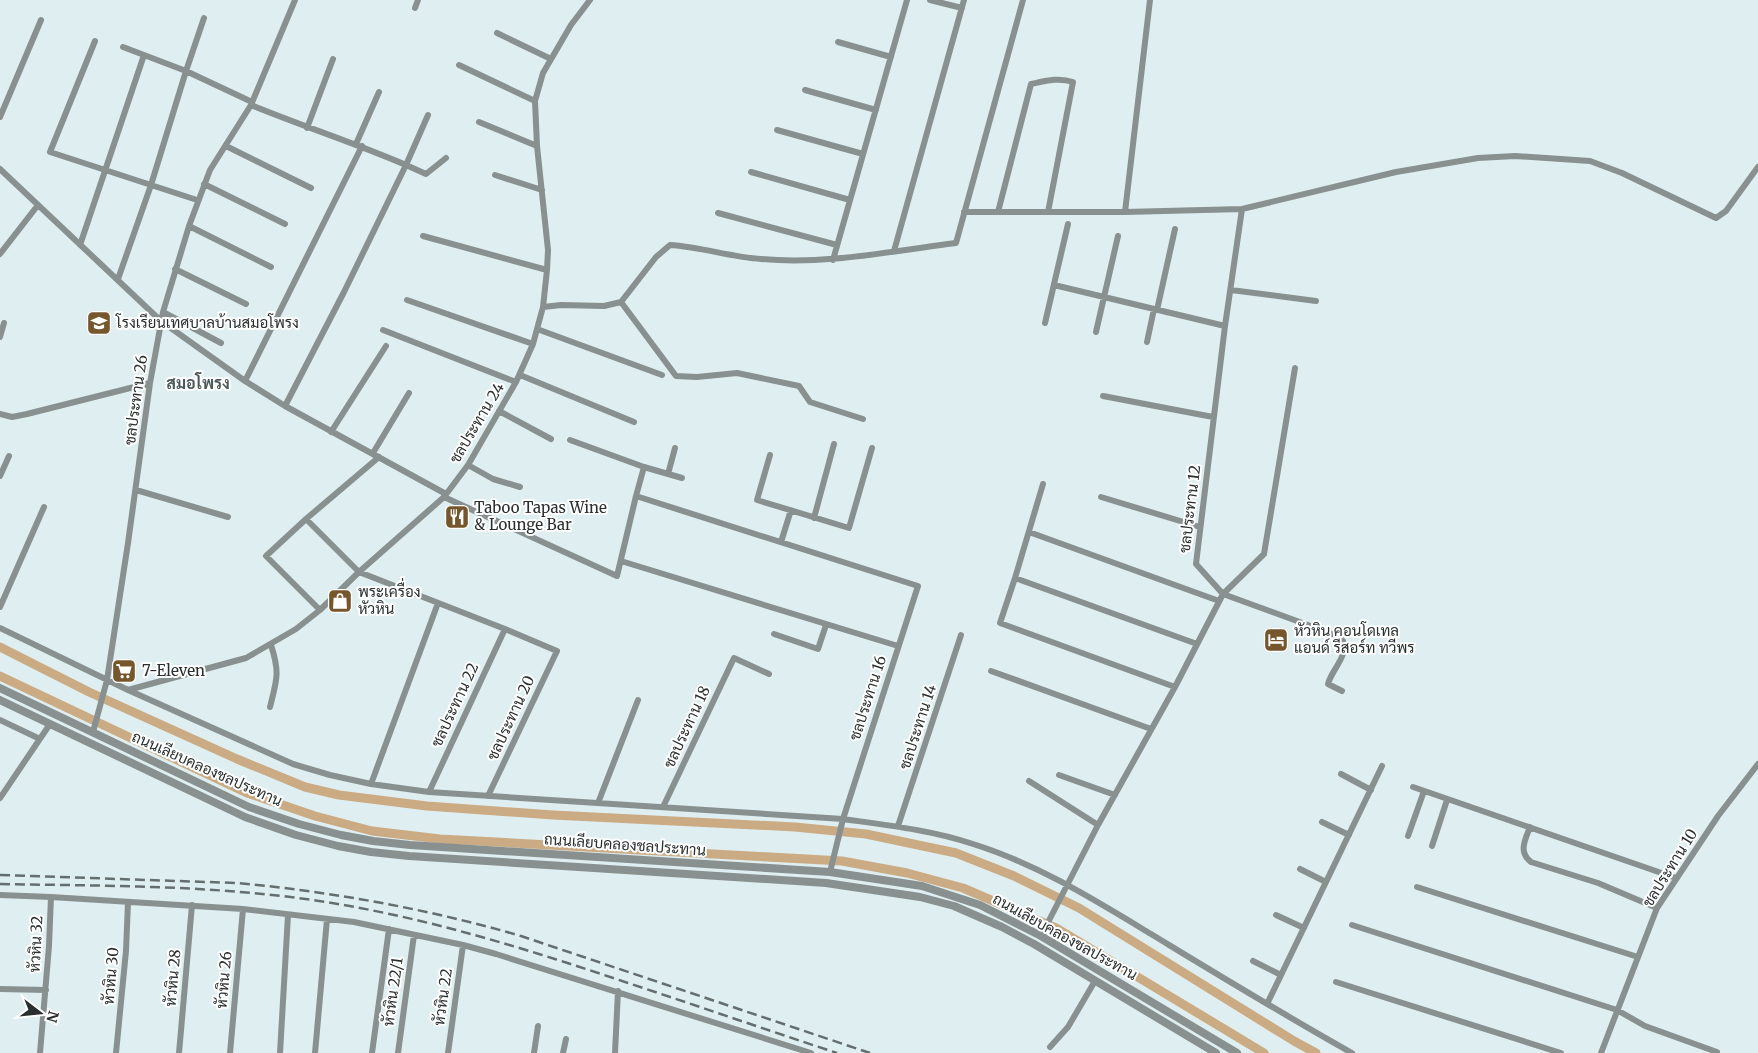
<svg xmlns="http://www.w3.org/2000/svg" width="1758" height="1053" font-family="Merriweather,Sarabun,serif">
  <rect width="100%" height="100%" fill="#dfeef0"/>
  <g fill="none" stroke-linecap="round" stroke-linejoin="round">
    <!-- canal -->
    <path stroke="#cbab83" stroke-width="9" d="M0 647 89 692 237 759 305 787 339 795 427 806 553 815 795 827 866 834 956 853 1014 876 1079 908 1294 1041 1316 1053
      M0 676 247 793 315 816 372 831 440 839 842 861 907 873 963 888 1058 929 1264 1053"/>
    <!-- minor -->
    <path stroke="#899090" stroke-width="6" d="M930 0 962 8
      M415 8 418 0
      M497 33 551 59
      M95 41 50 152 197 200
      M838 42 891 57
      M123 47 186 71 252 102
      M459 65 535 101
      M805 90 876 110
      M251 105C302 126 355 143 406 165L344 292 285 406
      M428 115 406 165 426 174 446 158
      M0 117 41 20
      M479 122 537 146
      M307 128 333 59
      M777 130 863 154
      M356 144 379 92
      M226 146 311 188
      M0 169 161 321 245 381 285 406 446 494
      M751 172 850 200
      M495 175 542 190
      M204 184 285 224
      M964 212H1125L1242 209 1396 172 1478 158 1515 156 1590 161 1622 173 1716 218 1726 211 1758 167
      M998 212 1031 84C1045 81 1059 77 1073 82L1048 212
      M1125 212 1150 0
      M718 213 837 245
      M189 226 271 267
      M423 236 547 270
      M80 245 144 55
      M894 251 964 0
      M0 254 38 205
      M833 260 907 0
      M175 269 246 304
      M118 279 151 185 186 71 204 18
      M1054 285 1225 326
      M1231 290 1316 301
      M407 300 533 344
      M621 302 676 376 697 377 737 373 799 386 810 402 863 419
      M543 307 561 305 604 306 621 302 656 257 670 245C701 247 731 257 761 259 827 265 891 251 956 243L1023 0
      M1157 310 1175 229
      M163 312 221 343
      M1045 323 1068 224
      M537 329 662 375
      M383 330 516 382
      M1096 332 1118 236
      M0 337 4 323
      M1147 342 1154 309
      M1295 368 1264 554 1223 594 1338 636 1343 641C1348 657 1332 669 1328 684L1342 691
      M520 375 634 422
      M245 381 362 146
      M1103 396 1213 417
      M499 411 551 439
      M0 414 12 417 27 414 150 383
      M331 432 386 346
      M570 440 644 467 682 478
      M373 453 409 393
      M770 455 757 500 849 528 872 448
      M468 465 493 479 520 487
      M668 474 675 448
      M0 476 9 456
      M1043 484 1015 578 1000 623 1175 687
      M136 490 228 517
      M636 496 644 467
      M444 497 617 576 636 496 918 586 843 819 830 872
      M1101 497 1200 527
      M814 518 834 444
      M306 519 359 572 505 629 557 651 488 796
      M1029 532 1219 601
      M781 542 791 510
      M621 561 898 646
      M1015 578 1197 644
      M0 607 44 507
      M320 610 266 556 306 519 379 457
      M0 628 128 690 293 764 330 775 371 784 429 792 843 819C886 825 931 830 973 844 1037 864 1093 899 1151 934 1217 974 1284 1015 1352 1053
      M774 634 818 649 826 625
      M991 671 1151 729
      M128 690 246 658 296 629 320 610 359 572 444 497 468 465 516 382 533 344 537 329 543 307 547 270 548 250 537 146 535 101 543 73 571 25 590 0
      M270 707C277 679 280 673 271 645
      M0 720 40 739
      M93 732 107 680 128 543 150 383 163 312 189 226 210 170 251 105 295 0
      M1341 774 1371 790
      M1059 775 1115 795
      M1029 781 1098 825
      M371 784 438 603
      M1413 787 1676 878
      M429 792 505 629
      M0 798 50 724
      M598 803 638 700
      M663 807 734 658 769 674
      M1322 822 1349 835
      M898 826 961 635
      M1530 827C1525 840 1518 852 1531 862L1598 883 1657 908
      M1408 836 1424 791
      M1432 846 1447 800
      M1300 869 1326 882
      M1417 887 1638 957
      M0 895 51 897 243 909 354 922 463 945 496 954 811 1053
      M1276 915 1304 928
      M1352 925 1617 1010 1645 1026 1717 1052
      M1041 936 1098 825 1175 687 1223 594 1196 564 1225 326 1242 209
      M1253 961 1281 975
      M1336 982 1561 1053
      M0 989 46 990
      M1267 1004 1382 766
      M1050 1047 1068 1027 1095 981
      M40 1053 49 946 51 897
      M116 1053 126 951 128 902
      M179 1053 192 905
      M230 1053 243 909
      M280 1053 288 915
      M315 1053 327 919
      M372 1053 389 929
      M398 1053 414 935
      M448 1053 463 945
      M534 1053 538 1026
      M563 1053 566 1039
      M615 1053 618 991
      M1601 1053 1657 908 1718 816 1758 764"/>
    <!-- tertiary -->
    <path stroke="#899090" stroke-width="8" d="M0 688 249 807 299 824 341 835 373 841 410 845 830 872 922 886 980 905 1041 936 1237 1053
      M0 700 245 817 296 835 338 846 371 852 409 856 826 883 920 897 954 906 1002 927 1034 944 1216 1053"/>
    <!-- rail -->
    <path stroke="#656e6f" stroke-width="2.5" stroke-dasharray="10 5" stroke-linecap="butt" d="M0 875 237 883C334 892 428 909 521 936L870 1053
      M0 884C106 886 214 885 319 901 425 917 527 949 628 983 698 1006 767 1030 837 1053"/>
  </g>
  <!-- icons -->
  <defs>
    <symbol id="school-square" viewBox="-11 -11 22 22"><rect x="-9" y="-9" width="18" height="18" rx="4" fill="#76562c" stroke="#fff"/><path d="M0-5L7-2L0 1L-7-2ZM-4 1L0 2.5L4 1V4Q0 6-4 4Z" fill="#fff"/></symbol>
    <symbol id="restaurant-square" viewBox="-11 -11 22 22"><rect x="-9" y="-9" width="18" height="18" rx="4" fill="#76562c" stroke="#fff"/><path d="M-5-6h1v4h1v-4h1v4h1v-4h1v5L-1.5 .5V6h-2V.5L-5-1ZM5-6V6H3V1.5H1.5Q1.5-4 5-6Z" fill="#fff"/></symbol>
    <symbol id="shop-square" viewBox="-11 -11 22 22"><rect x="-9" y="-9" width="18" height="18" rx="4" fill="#76562c" stroke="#fff"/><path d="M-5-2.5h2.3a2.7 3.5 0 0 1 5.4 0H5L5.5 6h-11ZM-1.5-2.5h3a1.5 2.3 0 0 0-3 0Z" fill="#fff"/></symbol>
    <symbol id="hotel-square" viewBox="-11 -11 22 22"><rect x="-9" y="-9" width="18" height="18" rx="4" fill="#76562c" stroke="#fff"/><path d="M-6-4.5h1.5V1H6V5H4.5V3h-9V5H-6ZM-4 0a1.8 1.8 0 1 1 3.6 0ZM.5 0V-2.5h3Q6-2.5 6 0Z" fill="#fff"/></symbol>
    <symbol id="supermarket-square" viewBox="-11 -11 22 22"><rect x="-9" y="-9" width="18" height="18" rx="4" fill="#76562c" stroke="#fff"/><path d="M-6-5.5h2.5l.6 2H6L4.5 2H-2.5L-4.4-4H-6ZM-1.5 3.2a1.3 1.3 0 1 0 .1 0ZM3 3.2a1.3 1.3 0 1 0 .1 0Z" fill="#fff"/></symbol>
  </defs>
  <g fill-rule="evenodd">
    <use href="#school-square" x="85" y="309" width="28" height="28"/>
    <use href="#restaurant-square" x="443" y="503" width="28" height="28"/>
    <use href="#shop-square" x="326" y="587" width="28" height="28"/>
    <use href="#hotel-square" x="1262" y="626" width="28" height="28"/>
    <use href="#supermarket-square" x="110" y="657" width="28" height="28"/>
  </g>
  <g text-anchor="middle" stroke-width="4" stroke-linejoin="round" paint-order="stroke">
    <!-- poi labels -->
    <g font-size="15" fill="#292f2f" stroke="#fff" text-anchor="start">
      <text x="116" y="328">โรงเรียนเทศบาลบ้านสมอโพรง</text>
      <text x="474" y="513">Taboo Tapas Wine<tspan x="474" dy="17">&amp; Lounge Bar</tspan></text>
      <text x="358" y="597">พระเครื่อง<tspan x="358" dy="17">หัวหิน</tspan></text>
      <text x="1294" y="636">หัวหิน คอนโดเทล<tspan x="1294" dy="17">แอนด์ รีสอร์ท ทวีพร</tspan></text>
      <text x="142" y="676">7-Eleven</text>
    </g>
    <!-- street labels -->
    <g font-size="15" fill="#292f2f" stroke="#fff">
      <text transform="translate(136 400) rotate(-82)" y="5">ชลประทาน 26</text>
      <text transform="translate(477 423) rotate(-59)" y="5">ชลประทาน 24</text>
      <text transform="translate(1190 509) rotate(-83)" y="5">ชลประทาน 12</text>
      <text transform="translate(868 698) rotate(-72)" y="5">ชลประทาน 16</text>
      <text transform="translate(455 705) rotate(-65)" y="5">ชลประทาน 22</text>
      <text transform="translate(511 718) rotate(-65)" y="5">ชลประทาน 20</text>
      <text transform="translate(687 727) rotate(-65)" y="5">ชลประทาน 18</text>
      <text transform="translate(918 727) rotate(-72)" y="5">ชลประทาน 14</text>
      <text transform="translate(207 769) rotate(24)" y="5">ถนนเลียบคลองชลประทาน</text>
      <text transform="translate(625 845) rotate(4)" y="5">ถนนเลียบคลองชลประทาน</text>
      <text transform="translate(1670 868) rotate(-58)" y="5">ชลประทาน 10</text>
      <text transform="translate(1065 937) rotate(29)" y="5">ถนนเลียบคลองชลประทาน</text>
      <text transform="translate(36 944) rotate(-87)" y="5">หัวหิน 32</text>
      <text transform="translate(111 976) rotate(-85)" y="5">หัวหิน 30</text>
      <text transform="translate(173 978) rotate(-85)" y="5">หัวหิน 28</text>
      <text transform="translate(224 980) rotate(-85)" y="5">หัวหิน 26</text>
      <text transform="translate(393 992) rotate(-82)" y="5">หัวหิน 22/1</text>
      <text transform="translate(443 997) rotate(-82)" y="5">หัวหิน 22</text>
    </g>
    <!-- neighbourhood labels -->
    <g font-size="16" font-weight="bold" fill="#4b5859" stroke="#fff">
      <text x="198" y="389">สมอโพรง</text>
    </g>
  </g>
  <!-- north arrow -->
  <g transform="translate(40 1013) rotate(106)" stroke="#ffffff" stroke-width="4" paint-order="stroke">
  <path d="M0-4L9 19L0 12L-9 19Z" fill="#292f2f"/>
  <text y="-8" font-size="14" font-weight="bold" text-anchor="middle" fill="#292f2f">N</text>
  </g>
</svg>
